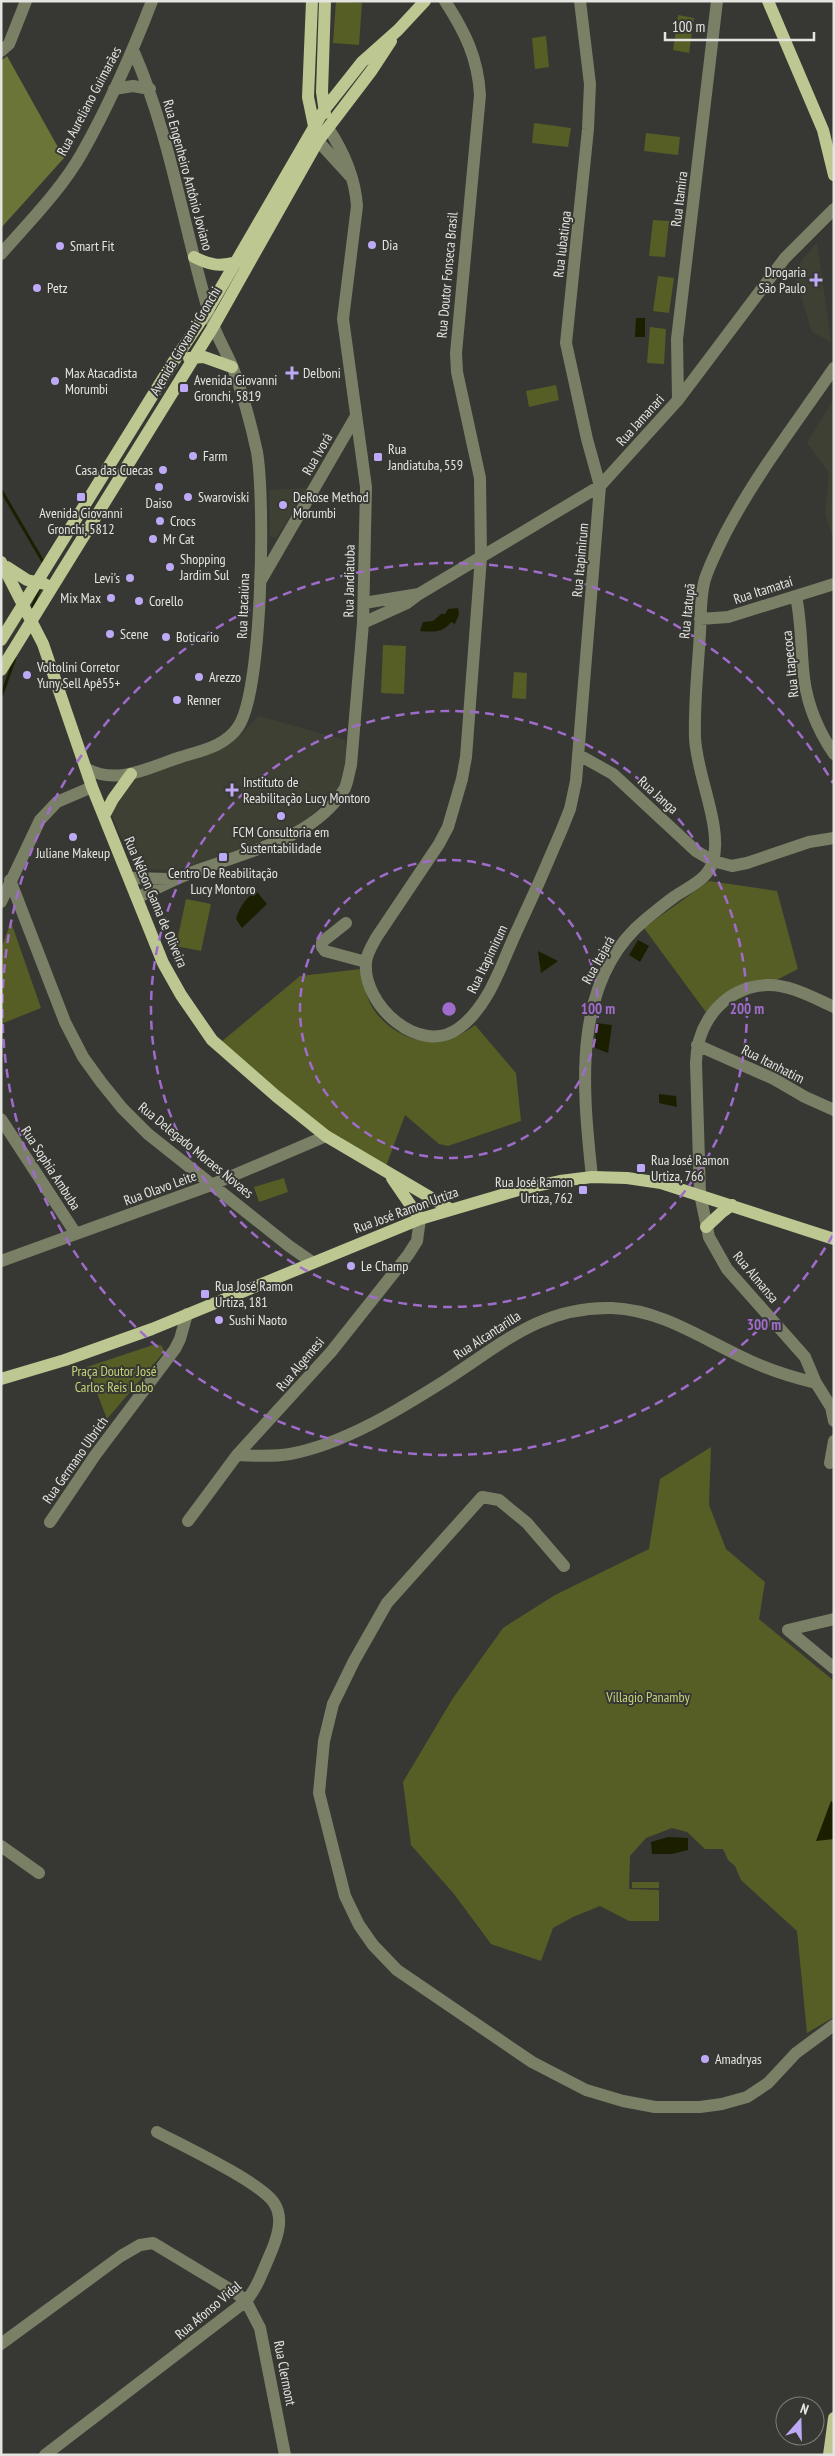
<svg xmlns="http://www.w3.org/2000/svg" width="835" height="2456" font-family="'PT Sans Narrow',sans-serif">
  <rect width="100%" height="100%" fill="#373833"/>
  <!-- built -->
  <path fill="#3e4034" d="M817 242 822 277 831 342 812 332 793 271Z
    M834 398V540L825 514 829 473 807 443Z
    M308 488 276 538 270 536 269 490Z
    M259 716 345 740 348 766 342 784 304 823 244 848 177 870 135 869 111 813 135 778 230 745Z"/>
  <!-- green -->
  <path fill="#565e25" d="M336 1 362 3 359 45 333 43Z
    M678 15 694 18 689 53 673 50Z
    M546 36 549 67 535 69 532 38Z
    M534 123 571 128 568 147 532 143Z
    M646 133 680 137 678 155 644 151Z
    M653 220 669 221 665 257 649 256Z
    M658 276 674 278 669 313 653 311Z
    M650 327 666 329 664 364 647 363Z
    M556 385 559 400 529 407 526 391Z
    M383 645 406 646 404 694 381 693Z
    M514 672 527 673 526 699 512 698Z
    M709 881 777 891 798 969 708 1015 644 928Z
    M186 899 211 904 201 951 176 946Z
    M11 922 41 1008 1 1024V949Z
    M361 969C364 984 366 1000 376 1013 402 1045 443 1051 475 1025L516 1073 521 1121 448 1146 439 1144 405 1115 385 1169 338 1139 220 1043 300 976Z
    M284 1178 288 1192 259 1202 254 1187Z
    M156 1344 162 1346 164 1352 107 1419 87 1367Z
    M711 1447 709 1505 726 1549 765 1582 759 1619 834 1681V2017L807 2033 797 1931 741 1880 735 1866 728 1860 723 1849H705L687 1832 672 1828 646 1838 630 1856 629 1889 659 1890V1921H629L600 1906 573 1917 553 1928 541 1961 491 1944 454 1894 411 1845 403 1782 453 1698 503 1628 555 1595 649 1549 660 1479Z
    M632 1882H659V1888H632Z"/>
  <!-- forest -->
  <path fill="#6c7538" d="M7 56 64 158 1 228V61Z"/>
  <!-- water -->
  <path fill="#1b1f00" d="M636 318H645V337H635Z
    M458 608 459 614 455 624 451 622C443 633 433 632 420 631L423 622 433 621 441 614H445L448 609Z
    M257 892 267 904 242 928 236 919C239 908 246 896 257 892Z
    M638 940 649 946 640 962 629 955Z
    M538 951 558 961 541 973Z
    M596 1023 612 1025 608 1053 595 1048Z
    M659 1094 676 1096 677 1107 659 1103Z
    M831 1801 834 1803V1839L816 1841Z
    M668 1837 688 1838V1850L672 1854H652L651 1842Z"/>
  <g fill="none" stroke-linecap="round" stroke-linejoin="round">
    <!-- stream -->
    <path stroke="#1b1f00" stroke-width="3" d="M1 490 45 565
      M32 609 39 589
      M1 697 15 658"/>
    <!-- minor -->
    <path stroke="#7a8066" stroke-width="12" d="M445 1C465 32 478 58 480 95L456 353 457 372 480 478 481 557 466 757 462 779 448 827 439 844 376 938C372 946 367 953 366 962 362 1005 420 1057 459 1028 488 1007 500 968 514 937 531 901 547 865 562 829L570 809 576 781 600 486 587 439 566 343 588 129 590 84 580 1
      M1 51 9 44 26 1
      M114 89 133 86 150 89
      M318 141 350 176
      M1 254C29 222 61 190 82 153 109 105 132 53 152 1
      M678 400 677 339 717 1
      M260 582 356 416
      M796 596C801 620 801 644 803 668 805 699 817 729 834 754
      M364 603 419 594
      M700 619 728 617 834 584
      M363 623 407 603 419 594 600 486 678 400 785 258 834 209
      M579 755 613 774 696 851 713 861 732 866 747 863 809 842 834 838
      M87 769C118 785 147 768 178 758 199 751 225 747 238 727 263 691 265 498 257 452 251 424 243 395 233 368 225 349 214 332 209 313 183 225 170 134 133 50
      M130 878 171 879
      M10 880 65 1022 83 1057 101 1082 122 1108 148 1134 289 1246 312 1262
      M137 898C159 887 180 876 204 868 253 850 316 837 345 788 348 781 349 772 351 765L363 623 366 487 343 319 357 206C355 177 344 152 328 128
      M1 902 40 820 57 802 92 787
      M346 923 322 942V947L325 951 366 962
      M834 1007C814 998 789 984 767 985 724 987 697 1022 696 1063L700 1194 709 1237 727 1269 805 1357 816 1383 831 1407 834 1421
      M697 1045 774 1079 805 1097 834 1110
      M1 1119 76 1234
      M592 1177C583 1091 570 981 646 919 655 912 664 904 674 897 688 887 708 880 713 861 723 827 696 774 695 737 694 702 698 668 700 633 701 616 700 596 705 579 710 564 718 548 725 534 755 476 797 422 834 368
      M1 1261 211 1185 326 1136
      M237 1455C255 1456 273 1457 290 1454 344 1444 400 1409 446 1380 502 1344 542 1306 612 1308 665 1310 708 1343 755 1363 775 1372 796 1378 816 1383
      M830 1463 834 1441
      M188 1521 237 1455 331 1352 408 1255 417 1241 420 1219
      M50 1522 96 1454 175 1349 180 1339 187 1314
      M564 1566 527 1523 499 1500 482 1497 387 1603 354 1661 333 1704 324 1741 319 1793 345 1896 359 1925 373 1945 397 1970 532 2062 586 2090 623 2101 655 2107H700L722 2104 747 2097 768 2083 796 2053 834 2025
      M788 1630 834 1668
      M788 1630 834 1619
      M1 1846 39 1873
      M1 2344 121 2256 140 2245 153 2243 236 2293 246 2301 260 2328 285 2455
      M45 2455 246 2301C257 2288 262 2273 269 2257 276 2241 285 2219 274 2203 262 2183 182 2145 157 2132"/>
    <!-- major -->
    <path stroke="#bcc791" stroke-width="12" d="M312 1 308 97 315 131
      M768 1 823 130 834 175
      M325 113 322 92 325 1
      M194 257C210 265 219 267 237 262
      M189 358 204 357 232 367
      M1 562 43 644 92 787 163 963 181 995 212 1040 276 1096 326 1136 450 1209
      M7 567 27 580 45 584
      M1 640 174 361 208 310 324 110 362 62 398 30 425 1
      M1 670 213 327 318 141 372 70 391 41
      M104 816 113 799 131 774
      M392 1178 420 1219
      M706 1227 721 1213 732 1205
      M1 1379 65 1360 152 1329 420 1219 522 1189 560 1181 592 1177 627 1178 661 1183 834 1239
      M829 2455 834 2418"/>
  </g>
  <!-- distance rings -->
  <g fill="none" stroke="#a06ccb" stroke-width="2.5" stroke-dasharray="9 6">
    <circle cx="449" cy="1009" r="149"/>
    <circle cx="449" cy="1009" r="298"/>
    <path d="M833 1235A446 446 0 1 1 833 783"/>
  </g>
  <!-- markers -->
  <g fill="#bda9f5" stroke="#373833" stroke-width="2">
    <circle cx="372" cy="245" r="5"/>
    <circle cx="60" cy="246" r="5"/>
    <path d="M813.5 272.5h5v5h5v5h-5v5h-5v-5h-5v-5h5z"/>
    <circle cx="37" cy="288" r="5"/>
    <path d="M289.5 365.5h5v5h5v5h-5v5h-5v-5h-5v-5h5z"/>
    <circle cx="55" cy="381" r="5"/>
    <rect x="179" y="383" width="10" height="10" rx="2.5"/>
    <circle cx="193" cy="456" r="5"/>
    <rect x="373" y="452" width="10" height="10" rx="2.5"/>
    <circle cx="163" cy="470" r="5"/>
    <circle cx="159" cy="487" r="5"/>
    <rect x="76" y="492" width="10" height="10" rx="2.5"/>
    <circle cx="188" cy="497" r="5"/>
    <circle cx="283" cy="505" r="5"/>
    <circle cx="160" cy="521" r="5"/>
    <circle cx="153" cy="539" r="5"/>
    <circle cx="170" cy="567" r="5"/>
    <circle cx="130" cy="578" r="5"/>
    <circle cx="111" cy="598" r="5"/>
    <circle cx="139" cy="601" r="5"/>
    <circle cx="110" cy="634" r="5"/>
    <circle cx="166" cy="637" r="5"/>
    <circle cx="27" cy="675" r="5"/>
    <circle cx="199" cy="677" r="5"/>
    <circle cx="177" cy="700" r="5"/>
    <path d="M229.5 782.5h5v5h5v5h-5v5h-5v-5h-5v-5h5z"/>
    <circle cx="281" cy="816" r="5"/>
    <circle cx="73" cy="837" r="5"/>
    <rect x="218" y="852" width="10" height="10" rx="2.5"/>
    <rect x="636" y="1163" width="10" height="10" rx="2.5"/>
    <rect x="578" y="1185" width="10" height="10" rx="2.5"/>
    <circle cx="351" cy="1266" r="5"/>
    <rect x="200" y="1289" width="10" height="10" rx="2.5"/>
    <circle cx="219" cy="1320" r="5"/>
    <circle cx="705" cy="2059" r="5"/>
  </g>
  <g text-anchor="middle" stroke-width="4" stroke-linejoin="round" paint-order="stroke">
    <!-- street labels -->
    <g font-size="14" fill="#e4e4e1" stroke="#373833">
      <text transform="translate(89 101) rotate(-62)" y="5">Rua Aureliano Guimarães</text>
      <text transform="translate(188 175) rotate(75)" y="5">Rua Engenheiro Antônio Joviano</text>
      <text transform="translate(679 199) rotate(-83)" y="5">Rua Itamira</text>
      <text transform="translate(562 244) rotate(-83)" y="5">Rua Iubatinga</text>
      <text transform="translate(447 275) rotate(-85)" y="5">Rua Doutor Fonseca Brasil</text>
      <text transform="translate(185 341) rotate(-59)" y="5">Avenida Giovanni Gronchi</text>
      <text transform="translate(640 420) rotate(-48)" y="5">Rua Jamanari</text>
      <text transform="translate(317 454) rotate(-60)" y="5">Rua Ivorá</text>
      <text transform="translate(580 560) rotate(-85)" y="5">Rua Itapimirum</text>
      <text transform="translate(349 581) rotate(-89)" y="5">Rua Jandiatuba</text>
      <text transform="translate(763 590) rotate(-18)" y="5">Rua Itamataí</text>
      <text transform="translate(243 606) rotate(-88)" y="5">Rua Itacaiúna</text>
      <text transform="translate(687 611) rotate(-84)" y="5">Rua Itatupã</text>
      <text transform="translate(790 664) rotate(-96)" y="5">Rua Itapecoca</text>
      <text transform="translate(658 795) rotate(42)" y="5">Rua Janga</text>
      <text transform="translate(156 902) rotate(67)" y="5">Rua Nélson Gama de Oliveira</text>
      <text transform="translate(487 959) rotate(-64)" y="5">Rua Itapimirum</text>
      <text transform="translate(598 960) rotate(-61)" y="5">Rua Itajará</text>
      <text transform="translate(773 1064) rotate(27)" y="5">Rua Itanhatim</text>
      <text transform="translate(196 1150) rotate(39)" y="5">Rua Delegado Moraes Novaes</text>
      <text transform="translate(51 1168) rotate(57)" y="5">Rua Sophia Ambuba</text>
      <text transform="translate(160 1188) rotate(-20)" y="5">Rua Olavo Leite</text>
      <text transform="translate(406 1210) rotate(-20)" y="5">Rua José Ramon Urtiza</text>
      <text transform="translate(756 1277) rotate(50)" y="5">Rua Almansa</text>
      <text transform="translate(487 1335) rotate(-33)" y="5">Rua Alcantarilla</text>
      <text transform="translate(300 1364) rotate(-50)" y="5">Rua Algemesi</text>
      <text transform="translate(75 1460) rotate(-55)" y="5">Rua Germano Ulbrich</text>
      <text transform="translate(208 2310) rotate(-40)" y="5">Rua Afonso Vidal</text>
      <text transform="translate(285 2373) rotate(79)" y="5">Rua Clermont</text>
    </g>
    <!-- poi labels -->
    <g font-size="14" fill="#e4e4e1" stroke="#373833" text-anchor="start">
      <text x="382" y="250">Dia</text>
      <text x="70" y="251">Smart Fit</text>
      <text x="806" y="277" text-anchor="end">Drogaria<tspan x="806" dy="16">São Paulo</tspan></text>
      <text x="47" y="293">Petz</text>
      <text x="65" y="378">Max Atacadista<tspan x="65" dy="16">Morumbi</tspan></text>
      <text x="303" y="378">Delboni</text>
      <text x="194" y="385">Avenida Giovanni<tspan x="194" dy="16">Gronchi, 5819</tspan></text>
      <text x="388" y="454">Rua<tspan x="388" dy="16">Jandiatuba, 559</tspan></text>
      <text x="203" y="461">Farm</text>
      <text x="153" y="475" text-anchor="end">Casa das Cuecas</text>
      <text x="198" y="502">Swaroviski</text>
      <text x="293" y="502">DeRose Method<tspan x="293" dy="16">Morumbi</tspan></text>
      <text x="159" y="508" text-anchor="middle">Daiso</text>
      <text x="81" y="518" text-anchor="middle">Avenida Giovanni<tspan x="81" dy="16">Gronchi, 5812</tspan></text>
      <text x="170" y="526">Crocs</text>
      <text x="163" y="544">Mr Cat</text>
      <text x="180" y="564">Shopping<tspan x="180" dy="16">Jardim Sul</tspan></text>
      <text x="120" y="583" text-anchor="end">Levi's</text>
      <text x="101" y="603" text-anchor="end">Mix Max</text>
      <text x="149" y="606">Corello</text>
      <text x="120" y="639">Scene</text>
      <text x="176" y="642">Boticario</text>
      <text x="37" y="672">Voltolini Corretor<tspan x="37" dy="16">Yuny Sell Apê55+</tspan></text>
      <text x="209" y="682">Arezzo</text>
      <text x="187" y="705">Renner</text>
      <text x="243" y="787">Instituto de<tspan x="243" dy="16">Reabilitação Lucy Montoro</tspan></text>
      <text x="281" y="837" text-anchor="middle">FCM Consultoria em<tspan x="281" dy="16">Sustentabilidade</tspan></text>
      <text x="73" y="858" text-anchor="middle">Juliane Makeup</text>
      <text x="223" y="878" text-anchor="middle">Centro De Reabilitação<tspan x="223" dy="16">Lucy Montoro</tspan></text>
      <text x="651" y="1165">Rua José Ramon<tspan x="651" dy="16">Urtiza, 766</tspan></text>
      <text x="573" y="1187" text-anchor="end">Rua José Ramon<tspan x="573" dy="16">Urtiza, 762</tspan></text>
      <text x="361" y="1271">Le Champ</text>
      <text x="215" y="1291">Rua José Ramon<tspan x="215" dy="16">Urtiza, 181</tspan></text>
      <text x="229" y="1325">Sushi Naoto</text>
      <text x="715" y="2064">Amadryas</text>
    </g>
    <!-- park labels -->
    <g font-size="14" fill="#c5d47a" stroke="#373833">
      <text x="114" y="1376">Praça Doutor José<tspan x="114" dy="16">Carlos Reis Lobo</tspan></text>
      <text x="648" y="1702">Villagio Panamby</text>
    </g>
  </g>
  <circle cx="449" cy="1009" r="8" fill="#a06ccb" stroke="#373833" stroke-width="2.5"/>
  <g font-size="15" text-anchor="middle" font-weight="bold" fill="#a06ccb" stroke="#373833" stroke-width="4" stroke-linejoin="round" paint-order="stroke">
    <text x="598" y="1014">100 m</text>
    <text x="747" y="1014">200 m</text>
    <text x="764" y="1330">300 m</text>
  </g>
  <!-- border -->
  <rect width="835" height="2456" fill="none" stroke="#e4e4e1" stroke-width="5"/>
  <!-- north arrow -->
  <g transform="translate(800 2421) rotate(20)"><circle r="24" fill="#373833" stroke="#7c7d79"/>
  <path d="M0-4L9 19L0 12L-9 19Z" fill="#bda9f5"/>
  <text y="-8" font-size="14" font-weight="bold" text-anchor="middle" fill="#e4e4e1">N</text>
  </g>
  <!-- scale -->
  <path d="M665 32v8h149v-8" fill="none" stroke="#e4e4e1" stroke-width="2.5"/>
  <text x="672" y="32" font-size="15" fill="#e4e4e1" stroke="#373833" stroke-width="4" paint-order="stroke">100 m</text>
</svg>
